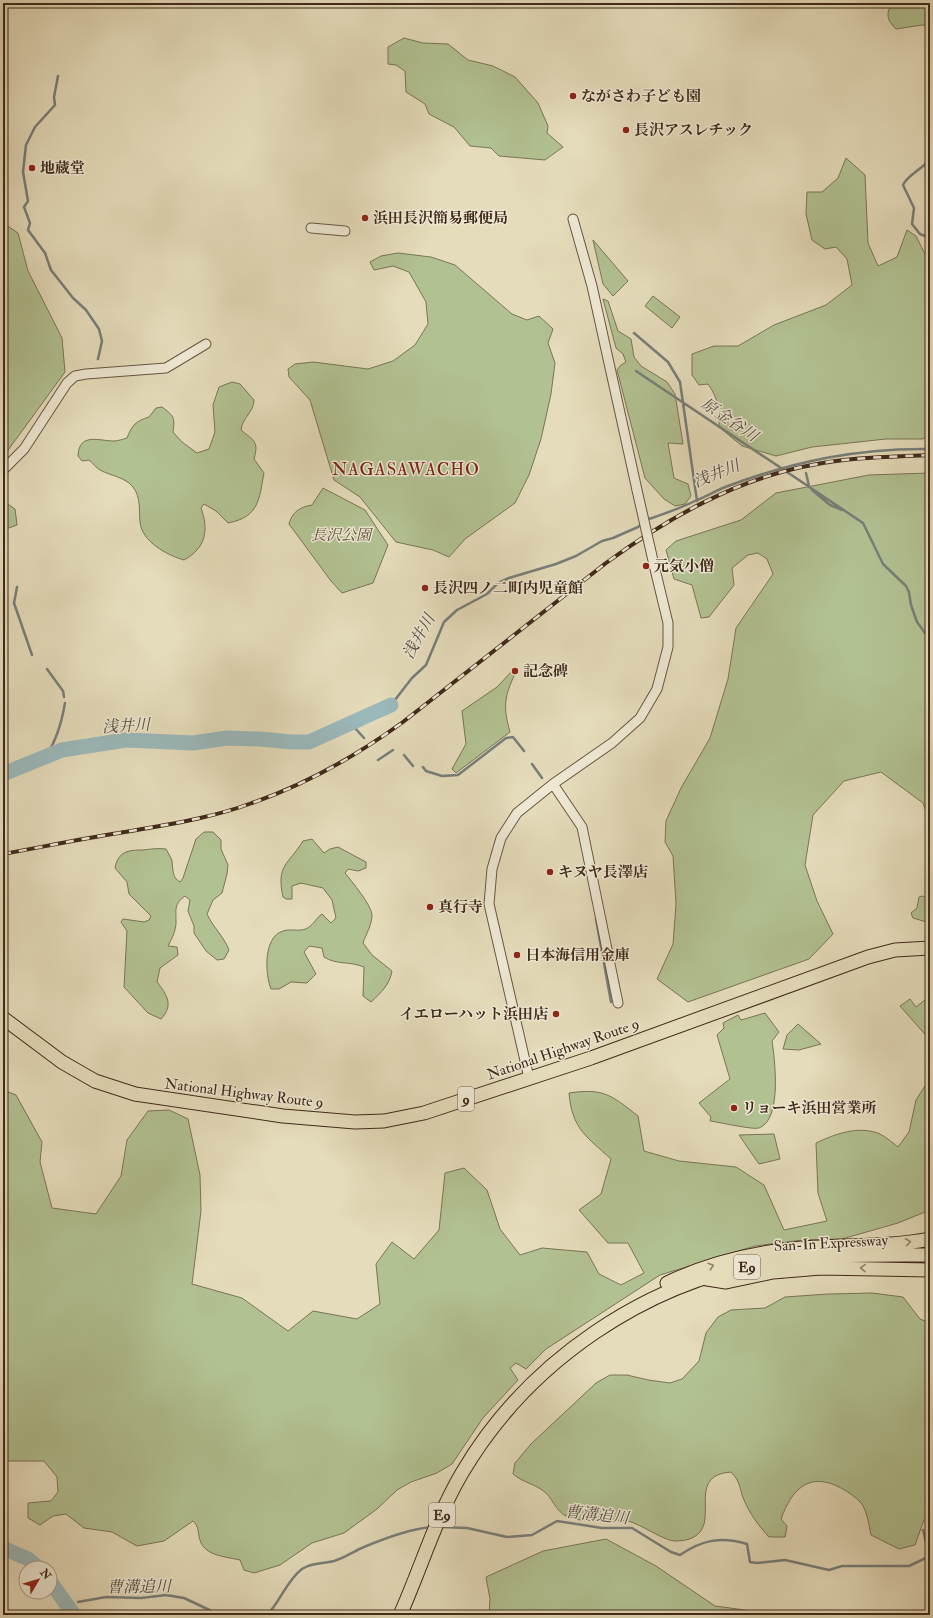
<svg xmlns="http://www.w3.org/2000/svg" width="933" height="1618" font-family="'IM FELL Double Pica','Noto Serif JP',serif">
  <rect width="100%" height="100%" fill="#e5dcbb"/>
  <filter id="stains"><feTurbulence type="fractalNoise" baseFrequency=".005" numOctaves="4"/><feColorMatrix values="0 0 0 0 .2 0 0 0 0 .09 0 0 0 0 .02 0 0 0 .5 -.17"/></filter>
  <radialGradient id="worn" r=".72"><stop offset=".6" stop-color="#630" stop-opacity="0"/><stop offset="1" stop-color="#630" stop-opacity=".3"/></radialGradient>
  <!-- green -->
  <path fill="#b2c192" stroke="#797556" d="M900 3H930V26L922 25 896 29C890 23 886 18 889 9Z
    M404 38 423 43 448 44 468 60 493 66 515 77 538 103 548 126 547 133 563 147 545 160 499 156 491 148 470 146 454 127 429 114 425 104 406 92 405 71 396 65 388 64V47Z
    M846 158 865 175 868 243 878 266 897 257 907 230 916 236 930 264V433L923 439H886L812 447 776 456 742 446 719 427C720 410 718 398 708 384L699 385 692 375V354L714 346H738L774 325 826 305 852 285 847 259 836 247 825 249 812 240 806 214 807 192H822L838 178Z
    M3 223 18 233 28 271 62 338 65 372 3 457Z
    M593 240 628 281 613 296 603 284Z
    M398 253 431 257 455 265 512 314 527 320 539 316 553 329 548 343 555 363 551 394 541 439 529 475 515 503 465 539 449 557 433 550 396 542 360 497 334 480 310 400 289 377 288 369 295 364 313 362 368 369 393 361 415 345 428 324 426 302 409 272 393 266 374 270 370 262 381 256Z
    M653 296 680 317 672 328 645 306Z
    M603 299 608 301 618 331 631 339 634 357 641 366 667 382 675 394 683 444 668 443 674 478 688 484 691 496 685 504 675 506 664 499 645 478 617 370 621 365 626 362 623 354 616 348Z
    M232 382 240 384 254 400C254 412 242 418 241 430 254 441 259 441 254 459L264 473C259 500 259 517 228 523L216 511 204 504 201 508C209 530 206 548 184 560 167 555 142 542 140 522 139 511 141 497 133 487 125 477 111 476 100 470 96 468 93 463 89 460L82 461 78 456C79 432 99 441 114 441 118 441 123 439 127 438 132 425 136 421 149 417L156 408 162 407C174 416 175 417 173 432L182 442 197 453 209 449 215 432 213 405 219 387Z
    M930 473V823L923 803 881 772 844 781 813 815 805 865 817 901 833 934 809 959 688 1002 657 979 673 944 676 904 673 856 665 842 666 821 681 788 710 738 728 679 736 628 773 574 767 559 758 553 748 555 732 568 734 585 709 617 701 618 692 585 674 579 666 550 676 541 741 520 776 493 869 475Z
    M323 488 365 510 388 545 373 583 342 593 331 581 289 524C292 512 300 507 312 505Z
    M3 501 15 509 17 525 3 530Z
    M513 670 515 674C504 697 503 707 510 732L456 773 452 769 466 744 462 711 497 687Z
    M204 832H213L221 840V849L228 865 227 874 222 893 213 900 207 914C214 929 223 935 229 950L224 959 217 960 206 951 194 933V926L188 911 190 900 185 896C174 904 176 909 176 922 176 931 172 938 168 946L177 947 178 955 160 968 157 982C167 995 174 1005 161 1019L148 1013 124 987 127 931 121 922 123 919 144 922 149 920 151 916 129 894 127 882 115 868C118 851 129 850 143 850 151 849 158 848 166 849 168 853 171 857 172 861 173 869 172 878 180 882L183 878 196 839Z
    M312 839 324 853 330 849 338 847 366 862V868L358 871 348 869 345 873C352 882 371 904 372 915 372 925 366 934 363 943L372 955 392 971C390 984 381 993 371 1002L363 996 364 967C350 961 336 965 324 957L322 948 309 946 304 952 316 974 307 983 291 982 279 989H271C265 974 263 937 283 931 291 928 302 933 309 927 315 923 315 919 322 914L331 923 336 918 332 900 323 888 301 883 292 886V899H286L283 897C276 865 288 865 303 841Z
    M922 896 926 897V906H930V923L913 918 911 913 917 908 919 897Z
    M930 985V1040L900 1006 910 999 916 1007 926 999Z
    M765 1013 779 1032 772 1041C775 1061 782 1120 759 1128 753 1130 718 1122 710 1121L711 1117 699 1103 730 1079 717 1035 724 1028 723 1023 738 1015 741 1020Z
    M798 1024 821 1044 799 1050 783 1049 787 1035Z
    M930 1078V1210L898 1223 842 1239 803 1240 755 1246 660 1275 546 1349 526 1369 516 1363 510 1368 518 1380 483 1418 452 1464 437 1473 411 1482 397 1490 377 1509 344 1533 312 1543 280 1565 254 1573 244 1570 240 1560C223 1556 202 1556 199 1536 198 1530 198 1525 193 1521L164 1541 137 1546 112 1532 84 1528 66 1514 53 1516 40 1525 28 1518V1503L51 1501 58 1492 57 1477 44 1461H3V1090L16 1095 42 1142 40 1162 52 1208 96 1214 121 1176 127 1140 148 1111 169 1110 188 1119 200 1175 201 1211 192 1284 242 1298 288 1331 313 1311 357 1319 380 1304 376 1264 392 1242 414 1259 439 1230 445 1173 464 1168 487 1190 500 1229 520 1255 542 1248 587 1252 599 1274 621 1285 644 1273 628 1243H608L579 1210 601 1194 611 1159C587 1137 572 1129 569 1093 604 1088 611 1095 638 1116L644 1151 679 1161 736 1167 764 1185 784 1230 827 1221 818 1193 816 1143C835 1134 859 1125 880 1134 886 1137 893 1143 898 1147L909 1132 916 1100Z
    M774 1134 780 1159 759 1164 739 1135Z
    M872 1293 903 1297 920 1319 930 1323V1517L924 1520 915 1545 899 1549 871 1535C869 1526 867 1510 861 1503 856 1497 848 1492 841 1488 809 1471 792 1489 781 1519L787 1526 785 1537H769C758 1525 750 1514 744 1500 739 1488 741 1482 731 1472 689 1475 715 1514 700 1532 694 1539 685 1541 675 1541 664 1541 641 1524 628 1521 609 1518 583 1525 564 1515 556 1509 553 1501 547 1494 537 1484 523 1483 513 1474L515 1463 531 1444 596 1383 610 1375H627L648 1380 670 1383 682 1379 699 1361 706 1333 718 1317 731 1310 765 1308 785 1297 828 1294Z
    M606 1539 656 1566 715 1606 782 1615H489L490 1599 486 1577 543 1551Z"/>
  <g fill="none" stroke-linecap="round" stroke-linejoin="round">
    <!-- stream -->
    <path stroke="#777f7b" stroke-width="2.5" d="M58 76 54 97 55 105 35 127 26 145 23 172 28 201 24 207 30 223 28 230 45 253 51 270 73 298 86 310 99 329 102 341 98 359
      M930 159C923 169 908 174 903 185L914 208 912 224 920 234 930 238
      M634 333 668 362 680 382 697 501
      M636 371 863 523 883 564 906 586 909 592 911 605 917 622 930 640
      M806 473 809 486
      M812 490 830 505 842 510
      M646 520C664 514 681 508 697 500 707 496 717 490 728 486 795 461 858 448 930 449
      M17 587 14 603 32 655
      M47 669 63 691 64 697
      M391 705 412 678 426 665 444 622 457 610 487 594 498 583 509 578 556 564 576 556 602 541 613 538 638 527 643 523
      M354 727 364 738
      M404 755 413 766
      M46 756C56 741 62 721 65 703
      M378 760 393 750
      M532 764 542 778
      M423 767 426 771 442 776 458 775 506 738 513 737 524 751
      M596 919 611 1002
      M440 1527 467 1528 507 1537 532 1535 557 1521 602 1528H632L671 1552 680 1555C702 1540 721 1536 747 1544L750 1562 757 1563 785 1560 829 1570 842 1566H909L928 1557V1551L923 1530
      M78 1602 106 1597 141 1598 166 1595 184 1598 220 1615
      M267 1615C280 1602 287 1580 302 1569 312 1562 323 1564 334 1561 345 1558 354 1551 364 1547 383 1539 411 1529 431 1527"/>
    <!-- river -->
    <path stroke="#9bb9bb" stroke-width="15" d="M3 774 62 750 126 740 193 743 227 738 260 739 292 742H309L391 705
      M3 1548 28 1559 39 1568
      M50 1581 74 1615"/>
    <defs>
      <path id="minor" d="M573 219 592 286 637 490
        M311 228 345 231
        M3 470 24 449 67 383 75 376 86 374 166 368 206 344
        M553 784 582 827 618 1003
        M529 1078 489 904 492 869 501 838 517 813 553 784 612 743 640 718 657 689 668 647V623L654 565"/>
      <path id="highway" d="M3 1018 62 1062 95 1081 135 1094 283 1116 355 1122 384 1121 424 1113 591 1058 868 957 895 950 930 948
        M707 1279 726 1282 773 1272 821 1268 930 1270
        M667 1283C709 1263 756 1252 802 1248 845 1245 888 1247 930 1239
        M400 1615C421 1568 436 1517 462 1473 528 1361 647 1280 775 1261 826 1254 879 1255 930 1255"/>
    </defs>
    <!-- minor casing -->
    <use href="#minor" stroke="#695642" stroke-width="11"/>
    <!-- highway casing -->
    <use href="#highway" stroke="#40291a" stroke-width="15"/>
    <!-- minor -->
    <use href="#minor" stroke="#eee8d3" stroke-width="9"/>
    <!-- highway -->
    <use href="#highway" stroke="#e5dcbb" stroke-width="13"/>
    <defs>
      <path id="rail" d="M3 854C42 847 80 839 119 833 164 825 209 819 252 803 307 784 356 756 403 722L606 563C668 518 736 479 812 465 851 457 891 457 930 455"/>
    </defs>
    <!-- rail casing -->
    <use href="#rail" stroke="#40291a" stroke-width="4"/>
    <!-- rail -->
    <use href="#rail" stroke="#eee8d3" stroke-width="2.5" stroke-dasharray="8" stroke-linecap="butt"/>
    <defs>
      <path id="minor-bridge" d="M637 490 654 565"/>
    </defs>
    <!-- minor-bridge casing -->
    <use href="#minor-bridge" stroke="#695642" stroke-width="11" stroke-linecap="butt"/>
    <!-- minor-bridge -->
    <use href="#minor-bridge" stroke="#eee8d3" stroke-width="9"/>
  </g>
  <!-- one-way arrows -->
  <defs><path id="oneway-chevron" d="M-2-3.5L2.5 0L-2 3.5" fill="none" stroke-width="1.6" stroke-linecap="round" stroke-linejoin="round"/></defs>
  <g stroke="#92826a">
    <use href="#oneway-chevron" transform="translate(908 1242) rotate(-8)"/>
    <use href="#oneway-chevron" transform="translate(711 1266) rotate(-18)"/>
    <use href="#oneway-chevron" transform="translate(863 1268) rotate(-179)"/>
  </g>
  <!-- markers -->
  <g fill="#8f2418" stroke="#eee8d3" stroke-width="1.5">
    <circle cx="573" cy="96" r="4"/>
    <circle cx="626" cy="130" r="4"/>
    <circle cx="32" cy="168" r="4"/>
    <circle cx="365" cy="218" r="4"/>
    <circle cx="646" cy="566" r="4"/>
    <circle cx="425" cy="588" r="4"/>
    <circle cx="515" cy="671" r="4"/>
    <circle cx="550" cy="872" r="4"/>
    <circle cx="430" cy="907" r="4"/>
    <circle cx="517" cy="955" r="4"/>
    <circle cx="556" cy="1014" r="4"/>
    <circle cx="734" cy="1108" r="4"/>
  </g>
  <g text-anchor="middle" stroke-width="3" stroke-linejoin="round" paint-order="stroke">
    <!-- shield labels -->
    <g fill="#eee8d3" stroke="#746252" stroke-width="1">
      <rect x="458" y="1087" width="16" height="24" rx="3"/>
      <rect x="734" y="1255" width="26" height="24" rx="3"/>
      <rect x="429" y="1503" width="26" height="24" rx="3"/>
    </g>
    <g font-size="14" font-weight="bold" fill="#40291a">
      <text x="466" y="1104">9</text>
      <text x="747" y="1272">E9</text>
      <text x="442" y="1520">E9</text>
    </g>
    <!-- poi labels -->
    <g font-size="15" font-weight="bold" fill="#40291a" stroke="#eee8d3" text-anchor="start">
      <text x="581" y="101">ながさわ子ども園</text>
      <text x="634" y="135">長沢アスレチック</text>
      <text x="40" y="173">地蔵堂</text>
      <text x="373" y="223">浜田長沢簡易郵便局</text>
      <text x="654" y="571">元気小僧</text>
      <text x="433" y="593">長沢四ノ二町内児童館</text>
      <text x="523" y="676">記念碑</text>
      <text x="558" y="877">キヌヤ長澤店</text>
      <text x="438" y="912">真行寺</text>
      <text x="525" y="960">日本海信用金庫</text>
      <text x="548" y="1019" text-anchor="end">イエローハット浜田店</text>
      <text x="742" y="1113">リョーキ浜田営業所</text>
    </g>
    <!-- park labels -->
    <g font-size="15" font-style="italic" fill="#5c4f38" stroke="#eee8d3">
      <text x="341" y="540">長沢公園</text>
    </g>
    <!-- street labels -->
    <g font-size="15" fill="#40291a" stroke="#eee8d3">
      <text transform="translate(563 1049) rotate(-19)" y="5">National Highway Route 9</text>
      <text transform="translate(244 1093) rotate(7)" y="5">National Highway Route 9</text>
      <text transform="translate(831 1243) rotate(-3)" y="5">San-In Expressway</text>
    </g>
    <!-- water labels -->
    <g font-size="16" font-style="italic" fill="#574d42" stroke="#eee8d3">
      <text transform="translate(730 419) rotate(34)" y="6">原金谷川</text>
      <text transform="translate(716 473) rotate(-22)" y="6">浅井川</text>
      <text transform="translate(418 636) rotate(-61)" y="6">浅井川</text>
      <text transform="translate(126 725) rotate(-3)" y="6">浅井川</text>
      <text transform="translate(597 1514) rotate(6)" y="6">曹溝追川</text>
      <text transform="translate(139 1586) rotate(-1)" y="6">曹溝追川</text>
    </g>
    <!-- quarter labels -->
    <g font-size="17" letter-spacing="1" fill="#7a1f14" stroke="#eee8d3">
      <text x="406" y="475">NAGASAWACHO</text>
    </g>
  </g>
  <!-- margin -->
  <rect width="933" height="1618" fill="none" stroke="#e5dcbb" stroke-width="16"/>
  <rect x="4" y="4" width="925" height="1610" fill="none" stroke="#40291a" stroke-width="2"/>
  <rect x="8" y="8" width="917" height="1602" fill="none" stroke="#40291a"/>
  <!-- north arrow -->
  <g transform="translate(38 1580) rotate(52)"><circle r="19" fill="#eee8d3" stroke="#a89c89"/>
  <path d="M0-3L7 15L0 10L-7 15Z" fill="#8f2418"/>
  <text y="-6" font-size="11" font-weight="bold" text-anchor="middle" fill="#40291a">N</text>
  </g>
  <rect width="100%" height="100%" filter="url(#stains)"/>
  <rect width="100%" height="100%" fill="url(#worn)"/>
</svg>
